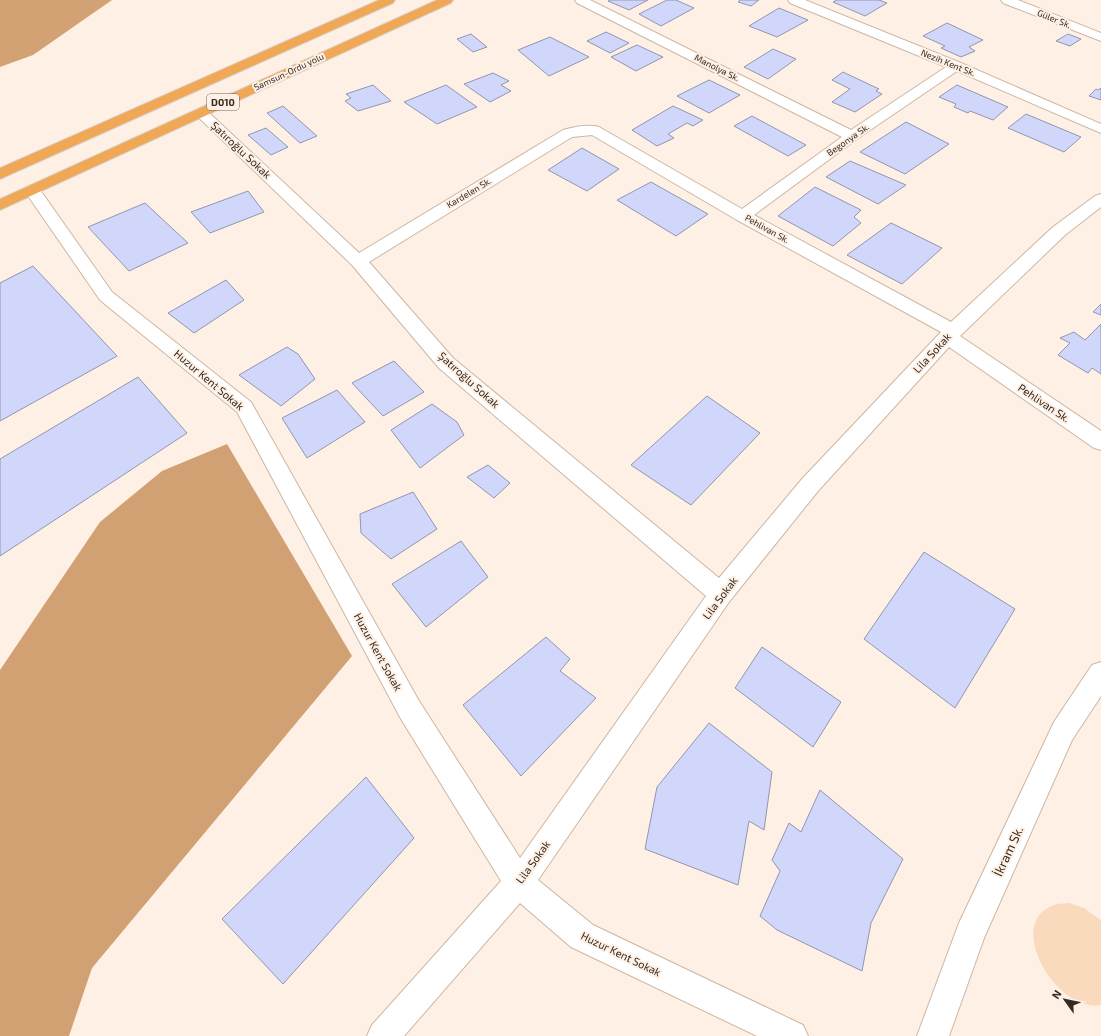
<svg xmlns="http://www.w3.org/2000/svg" width="1101" height="1036" font-family="'Exo 2',sans-serif">
  <rect width="100%" height="100%" fill="#fef0e4"/>
  <!-- green -->
  <path fill="#fadabd" d="M1069 903 1084 908 1101 920V1005C1055 1012 1004 922 1054 905 1058 903 1064 904 1069 903Z"/>
  <!-- forest -->
  <path fill="#d1a174" d="M227 444 352 656 92 968 69 1036H0V670L100 522 162 471Z"/>
  <!-- water -->
  <path fill="#d2a174" d="M0 0H112L33 55 0 67Z"/>
  <!-- building -->
  <path fill="#d0d7fb" stroke="#9196af" d="M610 0H648L629 10 608 1Z
    M667 0H676L694 8 661 26 639 14Z
    M740 0H759L751 6 738 2Z
    M837 0H879L887 3 865 16 833 2Z
    M779 8 808 20 777 37 749 26Z
    M947 23 983 40 969 47 975 51 961 57 941 48 945 46 923 36Z
    M606 32 629 43 610 53 587 41Z
    M471 34 487 47 473 52 457 39Z
    M1068 34 1081 39 1070 46 1056 41Z
    M550 37 589 57 549 76 518 50Z
    M637 45 663 57 636 71 611 57Z
    M773 49 796 59 768 79 744 67Z
    M843 72 879 89 876 91 882 94 855 112 832 102 850 89 832 80Z
    M493 73 509 81 501 85 511 91 490 102 464 84Z
    M709 80 740 95 709 113 677 96Z
    M373 85 391 101 358 111 345 101 351 98 346 94Z
    M446 85 477 107 437 124 404 102Z
    M957 85 1008 107 993 120 970 111 968 113 954 107 956 104 939 97Z
    M1101 88V100L1089 96 1096 89 1098 90Z
    M283 106 317 136 300 143 267 113Z
    M673 106 703 120 693 126 687 123 668 134 674 138 657 146 632 130Z
    M1026 114 1081 137 1064 152 1008 128Z
    M752 116 806 145 788 156 734 126Z
    M906 122 949 144 905 174 860 152Z
    M266 128 288 147 271 155 248 135Z
    M582 148 619 169 587 191 548 170Z
    M850 161 906 185 878 204 826 177Z
    M651 182 708 214 676 236 617 200Z
    M815 187 861 210 854 217 861 223 833 246 778 216Z
    M248 191 264 212 210 233 191 212Z
    M145 203 188 243 129 271 88 227Z
    M891 223 942 248 902 284 847 255Z
    M33 266 117 356 0 421V283Z
    M226 280 244 300 194 333 168 313Z
    M1101 304V315L1093 312Z
    M1101 324V374L1092 368 1088 373 1058 355 1070 343 1060 338 1074 332 1085 340Z
    M287 347 298 354 315 379 281 406 239 375Z
    M394 361 424 392 383 416 352 383Z
    M138 377 187 433 0 556V459Z
    M337 390 365 422 307 458 282 418Z
    M707 396 760 433 691 505 631 465Z
    M432 404 457 422 464 435 420 468 391 430Z
    M488 465 510 483 494 498 467 477Z
    M413 492 437 529 391 559 361 533 360 514Z
    M461 541 488 577 426 627 392 584Z
    M924 552 1015 609 955 708 864 639Z
    M546 637 570 659 560 671 596 698 521 776 463 705Z
    M762 647 841 702 813 747 735 688Z
    M709 723 772 772 764 830 749 821 738 885 645 849 657 787Z
    M366 777 414 838 283 984 222 919Z
    M820 790 903 859 871 923 862 971 777 930 760 916 780 871 772 860 789 823 801 832Z"/>
  <g fill="none" stroke-linecap="round" stroke-linejoin="round">
    <defs>
      <path id="minor" d="M575 0H590L851 130 946 67 790 3 788 0H805L961 63 1101 124V133L957 71 857 139 754 215 951 322 1053 227 1095 196 1101 194V207L1065 235 960 336 1101 431V450L1094 448 949 347 818 491 729 602 538 880 593 925 803 1025 808 1036H757L571 947 520 903 404 1036H367L372 1025 501 881 401 719 237 412 100 300 24 190 26 187 32 185 38 187 112 292 251 402 419 701 520 858 706 596 439 368 352 265 194 113 196 110 201 109 206 110 359 253 563 130C574 127 588 124 599 127L742 209 842 137 577 3ZM592 135 737 220 941 332 802 479 719 578 453 358 369 262 572 137Z
        M1001 0H1018L1101 33V41L1003 3Z
        M1101 662V696L1072 740 984 938 949 1036H917L959 923 1054 722 1092 665Z"/>
      <path id="trunk" d="M379 0H395L393 3 0 179V168Z
        M437 0H453L451 3 0 210V199Z"/>
    </defs>
    <!-- minor casing -->
    <use href="#minor" stroke="#ccb7a3" stroke-width="2"/>
    <!-- trunk casing -->
    <use href="#trunk" stroke="#d6d4d3" stroke-width="2"/>
    <!-- minor -->
    <use href="#minor" fill="#fff" fill-rule="evenodd"/>
    <!-- trunk -->
    <use href="#trunk" fill="#f0a856" fill-rule="evenodd"/>
  </g>
  <g text-anchor="middle" stroke-width="4" stroke-linejoin="round" paint-order="stroke">
    <!-- far-street labels -->
    <g font-size="9" fill="#332a23" stroke="#fef0e4">
      <text transform="translate(1054 19) rotate(22)" y="3">Güler Sk.</text>
      <text transform="translate(948 63) rotate(22)" y="3">Nezih Kent Sk.</text>
      <text transform="translate(717 68) rotate(27)" y="3">Manolya Sk.</text>
      <text transform="translate(289 72) rotate(-25)" y="3">Samsun-Ordu yolu</text>
      <text transform="translate(848 140) rotate(-35)" y="3">Begonya Sk.</text>
      <text transform="translate(469 193) rotate(-31)" y="3">Kardelen Sk.</text>
      <text transform="translate(767 229) rotate(29)" y="3">Pehlivan Sk.</text>
    </g>
    <!-- shield labels -->
    <rect fill="#fef0e4" stroke="#70655d" stroke-width="1" x="207" y="94" width="32" height="16" rx="3"/>
    <g font-size="10" font-weight="bold" fill="#332a23">
      <text x="223" y="106">D010</text>
    </g>
    <!-- street labels -->
    <g font-size="11" fill="#332a23" stroke="#fef0e4">
      <text transform="translate(241 150) rotate(43)" y="4">Şatıroğlu Sokak</text>
      <text transform="translate(932 353) rotate(-47)" y="4">Lila Sokak</text>
      <text transform="translate(209 380) rotate(40)" y="4">Huzur Kent Sokak</text>
      <text transform="translate(469 380) rotate(42)" y="4">Şatıroğlu Sokak</text>
      <text transform="translate(1044 403) rotate(34)" y="4">Pehlivan Sk.</text>
      <text transform="translate(720 598) rotate(-53)" y="4">Lila Sokak</text>
      <text transform="translate(378 652) rotate(61)" y="4">Huzur Kent Sokak</text>
      <text transform="translate(533 862) rotate(-54)" y="4">Lila Sokak</text>
      <text transform="translate(621 954) rotate(26)" y="4">Huzur Kent Sokak</text>
    </g>
    <!-- near-street labels -->
    <g font-size="13" fill="#332a23" stroke="#fef0e4">
      <text transform="translate(1008 851) rotate(-65)" y="5">İkram Sk.</text>
    </g>
  </g>
  <!-- north arrow -->
  <g transform="translate(1065 1000) rotate(303)" stroke="#fef0e4" stroke-width="3" paint-order="stroke">
  <path d="M0-3L7 15L0 10L-7 15Z" fill="#332a23"/>
  <text y="-6" font-size="11" font-weight="bold" text-anchor="middle" fill="#332a23">N</text>
  </g>
</svg>
